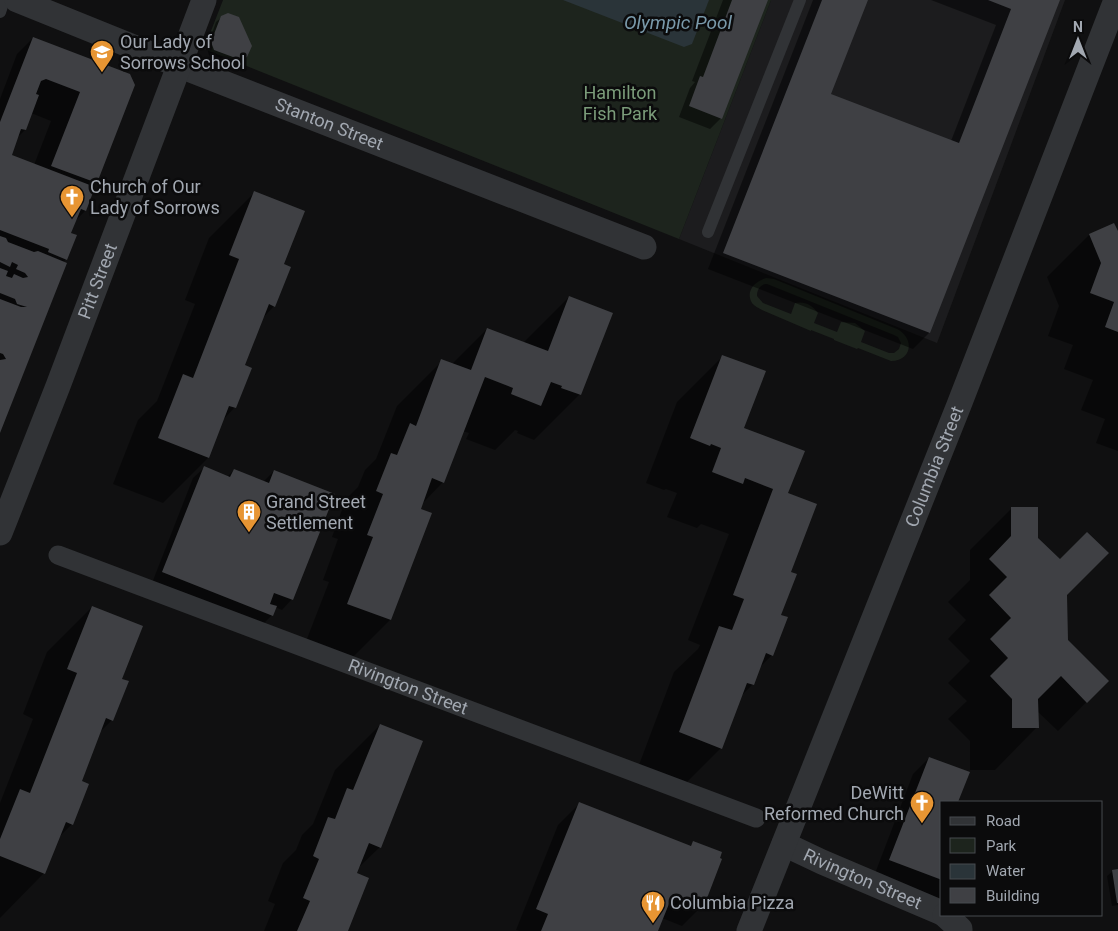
<svg xmlns="http://www.w3.org/2000/svg" width="1118" height="931" font-family="Roboto,sans-serif">
  <rect width="100%" height="100%" fill="#101011"/>
  <!-- built -->
  <path fill="#1c1c1e" d="M771 0H1065L937 343 679 239Z"/>
  <!-- green -->
  <path fill="#1d241d" fill-rule="evenodd" d="M223 0H771L679 239 204 49Z
    M766 278 774 279 897 329C915 338 912 361 891 361L858 348 857 349 834 340V339L811 330V331L762 310C759 308 754 306 752 303 745 291 755 281 766 278ZM767 284 894 335 898 337 901 343 899 349 894 353H889L861 342 865 331 855 323 841 322 837 332 814 323 818 313C812 305 805 301 795 303L791 314 763 303 757 296C757 290 760 284 767 284Z"/>
  <!-- water -->
  <path fill="#2a3439" d="M563 0H709L692 44 684 47Z"/>
  <!-- shadow -->
  <path fill="#0007" fill-rule="evenodd" d="M723 0H767L721 118 710 129 679 117 690 88 695 82 692 81Z
    M813 0H867L830 95 951 141 996 25 931 0H1059L929 333 913 349 708 269Z
    M222 17 246 57 241 62 235 65 209 55 207 48 216 22Z
    M33 38 134 85 96 183 91 187 94 188 85 211 75 221 70 234 66 259 63 262 0 429V99L17 54ZM31 113 51 121 34 165 10 155 17 138 25 130Z
    M254 193 283 265 274 306 262 319 243 366 235 407 223 420 208 458 163 503 113 484 138 420 157 401 195 304 185 300 209 238Z
    M1118 234V451L1096 443 1105 419 1081 410 1093 380 1064 369 1073 345 1048 336 1059 306 1047 277 1089 235Z
    M569 297 611 313 579 395 534 440 517 433 518 431 515 430 495 450 466 439 469 433 463 431 443 482 421 505 390 620 345 665 303 649 329 582 323 580 338 539 332 537 346 499 358 487 365 470 376 459 397 406 442 361 452 364 487 329 523 343Z
    M722 357 743 429 787 494 790 572 772 655 759 668 753 684 740 697 721 748 676 793 634 778 674 672 698 649 700 645 688 640 729 534 701 524 697 528 667 517 677 493 666 489 664 490 646 483 677 402Z
    M204 468 227 477 234 470 263 482 274 471 292 599 282 610 275 607 272 615 261 626 152 583 193 478Z
    M1012 508 1037 538 1066 594V641L1107 681 1058 731 1037 711V727L995 770H970V741L948 719 967 701 948 683 970 661 948 639 966 620 948 602 970 580V550Z
    M92 607 112 720 99 733 80 782 72 824 58 838 44 873 0 918V803L33 719 23 714 47 652Z
    M380 725V847L357 869 346 931H264L275 904 268 901 283 863 296 850 302 835 313 824 335 770Z
    M929 758 968 773 957 802H942V902L874 876 913 774Z
    M579 804 689 847 694 842 703 905 682 926 662 918 657 931H520L516 930 558 825Z
    M1118 870V905L1112 906 1107 876 1113 871Z"/>
  <!-- building -->
  <path fill="#3f4044" d="M732 0H768L722 119 689 106 700 76 703 77Z
    M822 0H868L831 94 959 143 1011 9 988 0H1060L930 333 723 253Z
    M228 13 239 17 252 46 247 57 241 60 214 50 211 42 221 16Z
    M33 37 130 74 135 85 97 183 51 166 80 92 46 79 41 81 36 94 39 95 26 130 21 129 12 155 95 187 86 211 81 209 71 233 77 235 67 260 48 252 49 249 0 230V122Z
    M254 191 305 211 284 264 291 267 275 307 269 304 245 365 252 368 236 408 229 406 209 458 158 438 183 374 193 378 239 259 229 255Z
    M1114 223 1118 231V332L1105 327 1114 302 1090 293 1101 263 1089 234Z
    M0 236 6 238 8 242 34 252 38 251 67 263 0 433V360L6 359 3 354 0 353V299L21 307H27L17 304 15 299 0 293V268L8 271 6 276 12 278 14 274 23 278 28 277 25 273 16 269 18 265 12 262 10 267 0 262Z
    M569 296 613 313 581 395 561 388 562 386 551 382 541 406 511 394 513 388 485 377 444 483 432 478 421 509 432 513 391 620 347 604 373 537 367 535 383 494 376 491 391 453 397 455 410 423 416 426 441 359 471 370 487 328 548 351Z
    M722 355 766 371 744 428 805 451 788 493 817 504 791 572 797 574 781 615 788 617 773 656 766 653 754 685 747 683 722 749 679 732 719 626 732 630 744 599 733 595 773 489 745 478 743 484 712 472 721 448 711 444 710 446 690 438Z
    M204 466 230 477 234 469 269 483 274 470 335 494 293 600 274 593 270 604 277 606 273 616 162 572Z
    M1011 507H1038V538L1060 559 1087 532 1109 553 1067 595 1068 640 1109 681 1087 703 1061 676 1038 699 1039 728H1012V699L990 676 1008 658 990 639 1011 618 989 595 1007 577 989 559 1011 536Z
    M92 606 143 626 122 679 129 681 113 721 106 718 82 781 89 784 73 825 66 822 45 874 0 856V839L20 789 30 793 77 673 67 669Z
    M380 724 423 741 381 848 369 843 357 873 369 878 348 931H297L310 901 303 898 319 859 313 856 328 817 335 819 347 788 353 790Z
    M929 757 970 772 958 802H942V880L889 860Z
    M579 802 691 846 693 841 722 852 720 858 722 859 704 906 673 894 658 931H541L548 914 536 909Z
    M1118 869V903H1117L1112 870Z"/>
  <g fill="none" stroke-linecap="round" stroke-linejoin="round">
    <!-- service -->
    <path stroke="#313336" stroke-width="12" d="M0 12 4 0
      M708 232 800 0"/>
    <!-- pedestrian -->
    <path stroke="#313336" stroke-width="19" id="s1" d="M58 555 756 818"/>
    <!-- minor -->
    <g stroke="#313336" stroke-width="25">
      <path id="s2" d="M17 0 193 71 644 247"/>
      <path id="s3" d="M0 533 58 386 204 0"/>
      <path id="s4" d="M784 844 822 862 942 913"/>
      <path d="M945 915 960 929V931"/>
      <path id="s5" d="M749 931 959 405 1116 0"/>
    </g>
  </g>
  <!-- icons -->
  <defs>
    <symbol id="school-pin" viewBox="-11 -11 22 30"><path d="M0 17L-7.5 6A9.5 9.5 0 1 1 7.5 6Z" fill="#e79533" stroke="#0b0b0c"/><path d="M0-5L7-2L0 1L-7-2ZM-4 1L0 2.5L4 1V4Q0 6-4 4Z" fill="#fff"/></symbol>
    <symbol id="church-pin" viewBox="-11 -11 22 30"><path d="M0 17L-7.5 6A9.5 9.5 0 1 1 7.5 6Z" fill="#e79533" stroke="#0b0b0c"/><path d="M-1.2-6h2.4v3.5h3.3v2.4h-3.3V6h-2.4V-.1h-3.3v-2.4h3.3Z" fill="#fff"/></symbol>
    <symbol id="building-pin" viewBox="-11 -11 22 30"><path d="M0 17L-7.5 6A9.5 9.5 0 1 1 7.5 6Z" fill="#e79533" stroke="#0b0b0c"/><path d="M-4-6H4V6H1V3H-1V6H-4ZM-2.5-4.3h1.7v1.8h-1.7ZM.8-4.3h1.7v1.8H.8ZM-2.5-1h1.7V.8h-1.7ZM.8-1h1.7V.8H.8Z" fill="#fff"/></symbol>
    <symbol id="restaurant-pin" viewBox="-11 -11 22 30"><path d="M0 17L-7.5 6A9.5 9.5 0 1 1 7.5 6Z" fill="#e79533" stroke="#0b0b0c"/><path d="M-5-6h1v4h1v-4h1v4h1v-4h1v5L-1.5 .5V6h-2V.5L-5-1ZM5-6V6H3V1.5H1.5Q1.5-4 5-6Z" fill="#fff"/></symbol>
  </defs>
  <g fill-rule="evenodd">
    <use href="#school-pin" x="88" y="38" width="28" height="38"/>
    <use href="#church-pin" x="58" y="183" width="28" height="38"/>
    <use href="#building-pin" x="235" y="498" width="28" height="38"/>
    <use href="#church-pin" x="908" y="789" width="28" height="38"/>
    <use href="#restaurant-pin" x="639" y="889" width="28" height="38"/>
  </g>
  <g text-anchor="middle" stroke-width="5" stroke-linejoin="round" paint-order="stroke">
    <!-- poi labels -->
    <g font-size="18" fill="#a2a8b1" stroke="#0b0b0c" text-anchor="start">
      <text x="120" y="48">Our Lady of<tspan x="120" dy="21">Sorrows School</tspan></text>
      <text x="90" y="193">Church of Our<tspan x="90" dy="21">Lady of Sorrows</tspan></text>
      <text x="266" y="508">Grand Street<tspan x="266" dy="21">Settlement</tspan></text>
      <text x="904" y="799" text-anchor="end">DeWitt<tspan x="904" dy="21">Reformed Church</tspan></text>
      <text x="670" y="909">Columbia Pizza</text>
    </g>
    <!-- park labels -->
    <g font-size="18" fill="#7b9c7a" stroke="#0b0b0c">
      <text x="620" y="99">Hamilton<tspan x="620" dy="21">Fish Park</tspan></text>
    </g>
    <!-- street labels -->
    <g font-size="18" fill="#a2a8b1" stroke="#0b0b0c">
      <text dy="6" stroke="none"><textPath href="#s2" startOffset="336">Stanton Street</textPath></text>
      <text dy="6" stroke="none"><textPath href="#s3" startOffset="270">Pitt Street</textPath></text>
      <text dy="6" stroke="none"><textPath href="#s5" startOffset="500">Columbia Street</textPath></text>
      <text dy="6" stroke="none"><textPath href="#s1" startOffset="374">Rivington Street</textPath></text>
      <text dy="6" stroke="none"><textPath href="#s4" startOffset="86">Rivington Street</textPath></text>
    </g>
    <!-- water labels -->
    <g font-size="19" font-style="italic" fill="#7a9aab" stroke="#0b0b0c">
      <text x="678" y="29">Olympic Pool</text>
    </g>
  </g>
  <!-- legend -->
  <rect x="940" y="801" width="162" height="115" fill="#0b0b0c" stroke="#474a4e"/>
  <rect x="950" y="817" width="25" height="8" fill="#313336" stroke="#474a4e"/>
  <text x="986" y="826" font-size="15" fill="#a2a8b1">Road</text>
  <rect x="950" y="838" width="25" height="15" fill="#1d241d" stroke="#474a4e"/>
  <text x="986" y="851" font-size="15" fill="#a2a8b1">Park</text>
  <rect x="950" y="864" width="25" height="15" fill="#2a3439" stroke="#474a4e"/>
  <text x="986" y="876" font-size="15" fill="#a2a8b1">Water</text>
  <rect x="950" y="888" width="25" height="15" fill="#3f4044" stroke="#474a4e"/>
  <text x="986" y="901" font-size="15" fill="#a2a8b1">Building</text>
  <!-- north arrow -->
  <g transform="translate(1078 40)" stroke="#0b0b0c" stroke-width="4" paint-order="stroke">
  <path d="M0-4L9 19L0 12L-9 19Z" fill="#a2a8b1"/>
  <text y="-8" font-size="14" font-weight="bold" text-anchor="middle" fill="#a2a8b1">N</text>
  </g>
</svg>
